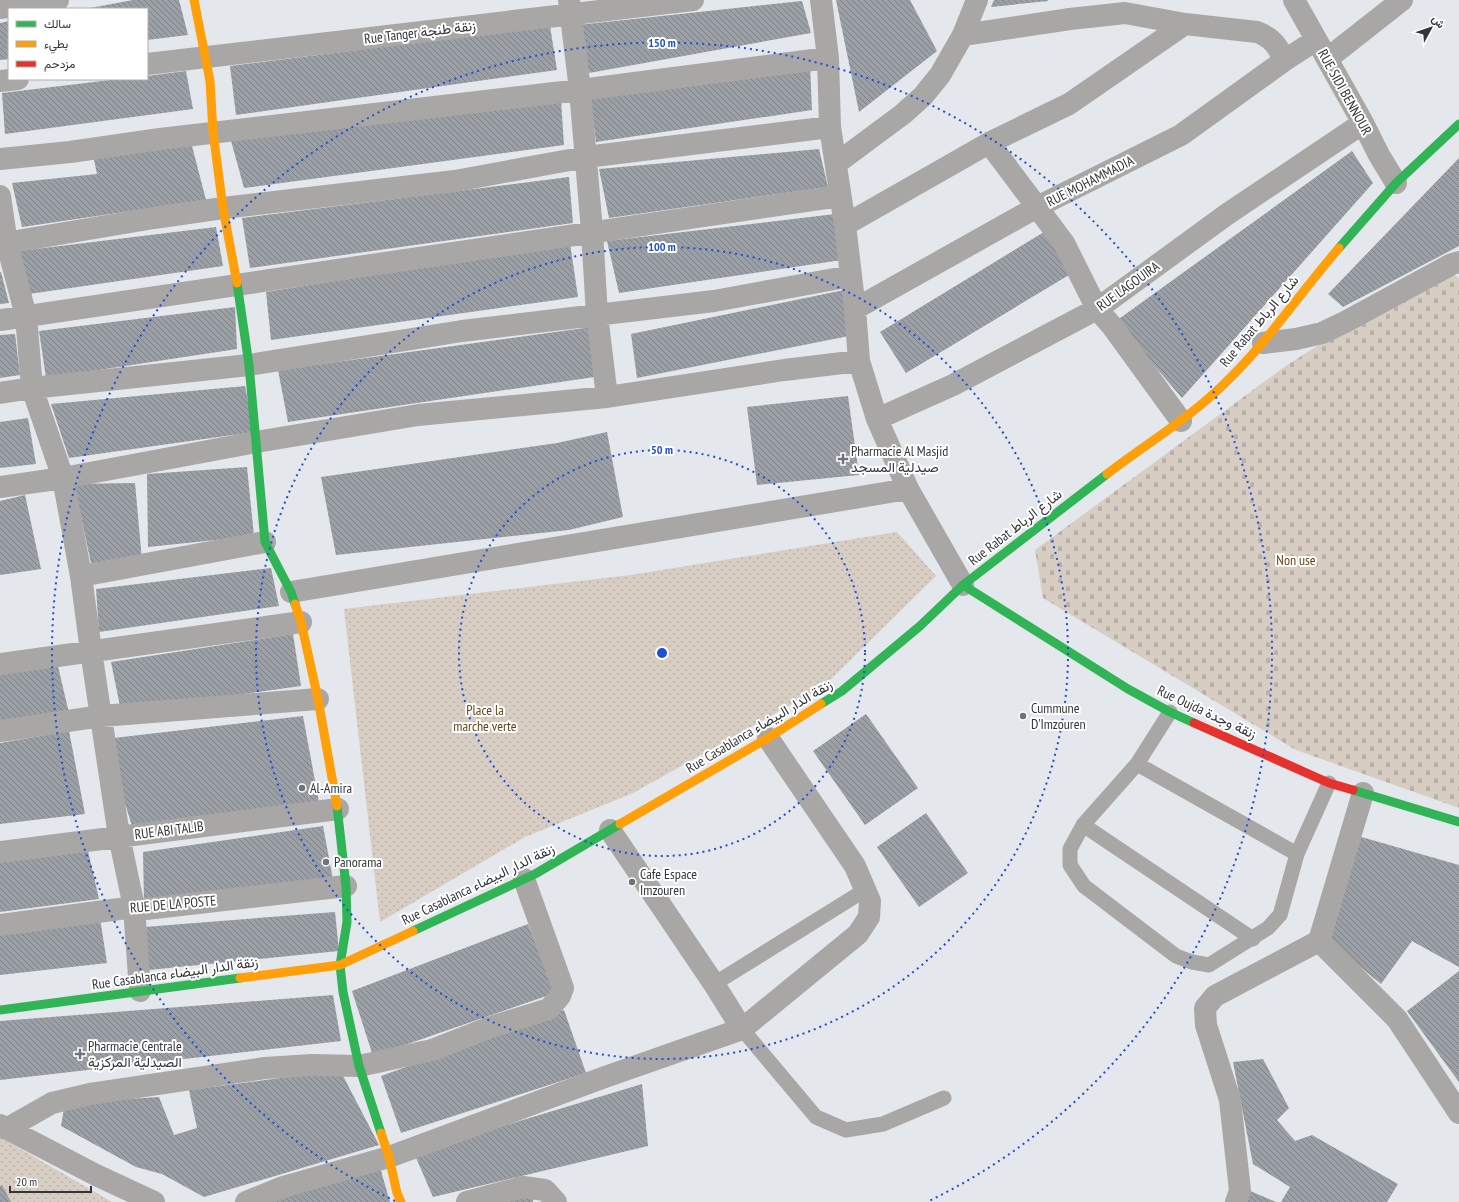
<svg xmlns="http://www.w3.org/2000/svg" width="1459" height="1202" font-family="'PT Sans Narrow',Vazirmatn,sans-serif">
  <defs>
    <pattern id="green-dots" width="8" height="8" patternUnits="userSpaceOnUse"><rect width="8" height="8" fill="#d7cdc2"/><path d="M2 2h.1M6 6h.1" fill="none" stroke="#b9b1a7" stroke-width="1.8" stroke-linecap="round"/></pattern>
    <pattern id="cemetery-stones" width="16" height="16" patternUnits="userSpaceOnUse"><rect width="16" height="16" fill="#d7cdc2"/><path d="M2 7V4a2 2 0 0 1 4 0v3zM10 15v-3a2 2 0 0 1 4 0v3z" fill="#b9b1a7"/></pattern>
    <pattern id="building-back-hatch" width="6" height="6" patternUnits="userSpaceOnUse"><rect width="6" height="6" fill="#9ba0a6"/><path d="M-1 5l2 2M0 0l6 6M5-1l2 2" fill="none" stroke="#7f8388"/></pattern>
  </defs>
  <rect width="100%" height="100%" fill="#e4e7ec"/>
  <!-- green -->
  <path fill="url(#green-dots)" d="M897 532 936 576 824 686 633 793 525 837 380 922 344 609 631 575Z
    M0 1137 112 1202H0Z"/>
  <!-- cemetery -->
  <path fill="url(#cemetery-stones)" d="M1446 265 1459 279V808L1296 750 1043 598 1035 550 1287 365Z"/>
  <!-- building -->
  <path fill="url(#building-back-hatch)" d="M133 0H179L188 35 147 40V9H85Z
    M836 0H910L937 51 859 112Z
    M994 0H1048V1L991 7Z
    M802 1 811 33 589 73 578 25Z
    M9 21V59L0 60V23Z
    M550 26 557 70 236 115 230 66Z
    M810 64 812 110 596 142 590 96Z
    M186 71 193 109 5 134 2 93 119 79H147V76Z
    M561 100 564 145 244 188 230 137Z
    M192 146 206 200 22 227 12 183 97 174 93 155Z
    M819 149 828 187 609 218 599 169Z
    M1352 151 1373 183 1182 398 1116 321Z
    M1459 158V246L1343 307 1328 294Z
    M569 177 573 223 250 268 242 218Z
    M835 214 842 260 619 293 607 241Z
    M216 227 223 266 29 294 19 251Z
    M1044 232 1066 264 1069 275 906 373 880 332Z
    M570 243 578 297 271 340 266 292Z
    M0 272H1L9 303 0 304Z
    M844 290 854 335 637 378 631 334Z
    M235 307 237 349 46 378 39 331Z
    M592 327 601 376 288 422 278 370Z
    M15 334 20 375 0 378V335Z
    M245 386 254 432 69 458 51 404Z
    M848 396 859 475 757 485 747 407Z
    M28 418 36 464 0 468V422Z
    M607 432 623 517 569 530 336 555 321 477 557 443Z
    M247 467 254 536 148 547 147 474Z
    M135 483 142 560 92 568 74 484Z
    M25 495 41 569 0 575V501Z
    M271 568 279 606 99 632 96 589Z
    M293 634 301 686 121 711 111 662Z
    M57 662 69 713 0 722V669Z
    M866 714 918 788 865 825 813 751Z
    M303 716 320 808 132 826 105 739Z
    M69 731 85 814 0 824V743Z
    M926 813 968 873 919 907 877 847Z
    M323 826 333 880 144 902 143 852Z
    M1358 836 1459 865V967L1412 941 1381 984 1330 942Z
    M88 851 99 899 0 912V862Z
    M335 912 339 951 149 970 144 927Z
    M100 918 107 963 0 975V932Z
    M528 924 555 993 373 1056 352 991Z
    M1459 971V1082L1407 1011Z
    M333 995 341 1041 0 1080V1021Z
    M564 1010 586 1073 401 1133 381 1076Z
    M1263 1059 1289 1108 1277 1120 1295 1141 1312 1135 1398 1184 1387 1202H1281L1290 1187 1253 1164 1233 1062Z
    M340 1070 379 1145 204 1197 162 1174 136 1167 61 1126 65 1103 159 1097 174 1135 197 1128 189 1090Z
    M642 1084 648 1146 433 1197 414 1153Z
    M379 1164 390 1202H269Z
    M2 1185 11 1202H0V1186Z
    M1243 1188 1276 1202H1238Z
    M534 1189 533 1202H484Z"/>
  <g fill="none" stroke-linecap="round" stroke-linejoin="round">
    <!-- lane -->
    <path stroke="#a9a7a5" stroke-width="15" d="M1170 712 1137 764 1083 825 1070 849V865L1084 886 1176 956 1192 962 1209 965 1268 928 1280 915 1297 854 1329 783
      M1137 764 1297 854
      M1083 825 1253 939
      M714 984 865 890
      M742 1029 816 1117 846 1130 883 1124 944 1098"/>
    <!-- street -->
    <path stroke="#a9a7a5" stroke-width="22" d="M569 0 580 90 592 231 597 315 607 397
      M821 0 828 58 830 127 845 225 855 309 859 361 877 419 908 489 963 585
      M1294 0 1363 123 1379 155 1396 183
      M0 8 58 0
      M963 35 1070 19 1125 13 1185 24 1257 32C1273 38 1277 46 1285 60
      M1327 59 1402 0
      M147 64 693 0
      M0 81 18 79
      M989 143 1064 243 1097 309 1112 326 1181 421
      M0 159 70 152 160 139 580 90 828 58
      M837 163 903 114 923 96 940 75 963 35 977 0
      M0 196 7 244 26 316 32 388 63 478 81 576 91 651 119 836 134 907 140 991
      M845 225 989 143 1069 104 1185 24
      M0 244 154 218 223 208 455 181 586 157 830 127
      M855 309 1037 207 1181 135 1285 60 1316 40
      M0 320C280 279 560 236 840 196
      M1263 343 1296 339 1322 333 1345 322 1452 264 1459 262
      M0 393 32 388 249 365 462 331 714 301 851 276
      M877 419 953 385 1097 309 1226 215 1363 123
      M0 487 63 478 256 442 418 415 607 397 784 370 859 361
      M81 576 265 542
      M291 592 908 489
      M0 664 301 622
      M0 731 101 716 318 699
      M610 830 714 984 742 1029
      M0 852 338 809
      M0 925 134 907 146 909 346 886
      M1319 941 1397 1019 1459 1113
      M0 1125 96 1175 154 1202
      M6 1129 52 1103 90 1094 265 1068 312 1065 359 1066 432 1050 491 1027 549 1009 560 996 563 988 524 879
      M246 1202 283 1187 389 1157 605 1077 742 1029 858 934 869 917 870 901 855 866 768 738
      M467 1202 523 1187 545 1190 556 1202
      M1236 1202 1240 1191 1230 1100 1206 1025 1205 1008 1215 996 1319 941 1363 793"/>
    <!-- fast -->
    <path stroke="#30b455" stroke-width="9" d="M1339 248 1396 183 1459 124
      M237 283 249 365 265 542 291 592 295 604
      M963 585 1128 689 1170 712 1194 723
      M821 704 842 691 920 626 963 585 1107 474
      M1353 790 1459 822
      M337 806 346 886 347 922 340 965 343 992 359 1066 381 1133
      M413 931 535 874 620 824
      M0 1010 240 978"/>
    <!-- slow -->
    <path stroke="#ff9f0a" stroke-width="9" d="M194 0 210 81 213 132 223 208 237 283
      M1107 474C1146 444 1188 419 1223 385 1267 343 1300 293 1339 248
      M295 604 301 622 318 699 337 806
      M620 824 768 738 821 704
      M240 978 340 965 413 931
      M381 1133 389 1157 397 1193 401 1202"/>
    <!-- jam -->
    <path stroke="#e5322d" stroke-width="9" d="M1194 723 1329 783 1353 790"/>
  </g>
  <!-- distance rings -->
  <g fill="none" stroke="#1d4ed8" stroke-width="2" stroke-dasharray="2 4">
    <circle cx="662" cy="653" r="203"/>
    <circle cx="662" cy="653" r="406"/>
    <path d="M395 1201A610 610 0 1 1 929 1201"/>
  </g>
  <!-- markers -->
  <g fill="#717378" stroke="#fff" stroke-width="1.5">
    <path d="M841 453h4v4h4v4h-4v4h-4v-4h-4v-4h4z"/>
    <circle cx="1023" cy="716" r="4"/>
    <circle cx="302" cy="788" r="4"/>
    <circle cx="326" cy="862" r="4"/>
    <circle cx="632" cy="882" r="4"/>
    <path d="M78 1048h4v4h4v4h-4v4h-4v-4h-4v-4h4z"/>
  </g>
  <g text-anchor="middle" stroke-width="4" stroke-linejoin="round" paint-order="stroke">
    <!-- street labels -->
    <g font-size="14" fill="#333539" stroke="#fff">
      <text transform="translate(420 32) rotate(-7)" y="5">Rue Tanger زنقة طنجة</text>
      <text transform="translate(1345 92) rotate(61)" y="5">RUE SIDI BENNOUR</text>
      <text transform="translate(1090 181) rotate(-27)" y="5">RUE MOHAMMADIA</text>
      <text transform="translate(1128 286) rotate(-36)" y="5">RUE LAGOUIRA</text>
      <text transform="translate(1259 321) rotate(-50)" y="5">Rue Rabat شارع الرباط</text>
      <text transform="translate(1015 527) rotate(-38)" y="5">Rue Rabat شارع الرباط</text>
      <text transform="translate(1207 712) rotate(25)" y="5">Rue Oujda زنقة وجدة</text>
      <text transform="translate(759 726) rotate(-31)" y="5">Rue Casablanca زنقة الدار البيضاء</text>
      <text transform="translate(169 830) rotate(-7)" y="5">RUE ABI TALIB</text>
      <text transform="translate(478 884) rotate(-26)" y="5">Rue Casablanca زنقة الدار البيضاء</text>
      <text transform="translate(173 904) rotate(-5)" y="5">RUE DE LA POSTE</text>
      <text transform="translate(175 973) rotate(-8)" y="5">Rue Casablanca زنقة الدار البيضاء</text>
    </g>
    <!-- poi labels -->
    <g font-size="14" fill="#333539" stroke="#fff" text-anchor="start">
      <text x="851" y="456">Pharmacie Al Masjid<tspan x="851" dy="16">صيدلية المسجد</tspan></text>
      <text x="1031" y="713">Cummune<tspan x="1031" dy="16">D'Imzouren</tspan></text>
      <text x="310" y="793">Al-Amira</text>
      <text x="334" y="867">Panorama</text>
      <text x="640" y="879">Cafe Espace<tspan x="640" dy="16">Imzouren</tspan></text>
      <text x="88" y="1051">Pharmacie Centrale<tspan x="88" dy="16">الصيدلية المركزية</tspan></text>
    </g>
    <!-- park labels -->
    <g font-size="14" fill="#654519" stroke="#fff">
      <text x="1296" y="565">Non use</text>
      <text x="485" y="715">Place la<tspan x="485" dy="16">marche verte</tspan></text>
    </g>
  </g>
  <circle cx="662" cy="653" r="6" fill="#1d4ed8" stroke="#fff" stroke-width="2"/>
  <g font-size="12" text-anchor="middle" font-weight="bold" fill="#1d4ed8" stroke="#fff" stroke-width="4" stroke-linejoin="round" paint-order="stroke">
    <text x="662" y="47">150 m</text>
    <text x="662" y="251">100 m</text>
    <text x="662" y="454">50 m</text>
  </g>
  <!-- legend -->
  <rect x="8" y="8" width="140" height="72" fill="#ffffff" stroke="#adaeb0"/>
  <rect x="16" y="21" width="20" height="6" fill="#30b455" stroke="#adaeb0"/>
  <text x="44" y="28" font-size="12" fill="#333539">سالك</text>
  <rect x="16" y="41" width="20" height="6" fill="#ff9f0a" stroke="#adaeb0"/>
  <text x="44" y="48" font-size="12" fill="#333539">بطيء</text>
  <rect x="16" y="61" width="20" height="6" fill="#e5322d" stroke="#adaeb0"/>
  <text x="44" y="68" font-size="12" fill="#333539">مزدحم</text>
  <!-- north arrow -->
  <g transform="translate(1431 28) rotate(50)" stroke="#ffffff" stroke-width="3" paint-order="stroke">
  <path d="M0-3L7 15L0 10L-7 15Z" fill="#333539"/>
  <text y="-6" font-size="11" font-weight="bold" text-anchor="middle" fill="#333539">ش</text>
  </g>
  <!-- scale -->
  <path d="M10 1186v6h81v-6" fill="none" stroke="#333539" stroke-width="2"/>
  <text x="16" y="1186" font-size="12" fill="#333539" stroke="#ffffff" stroke-width="3" paint-order="stroke">20 m</text>
</svg>
